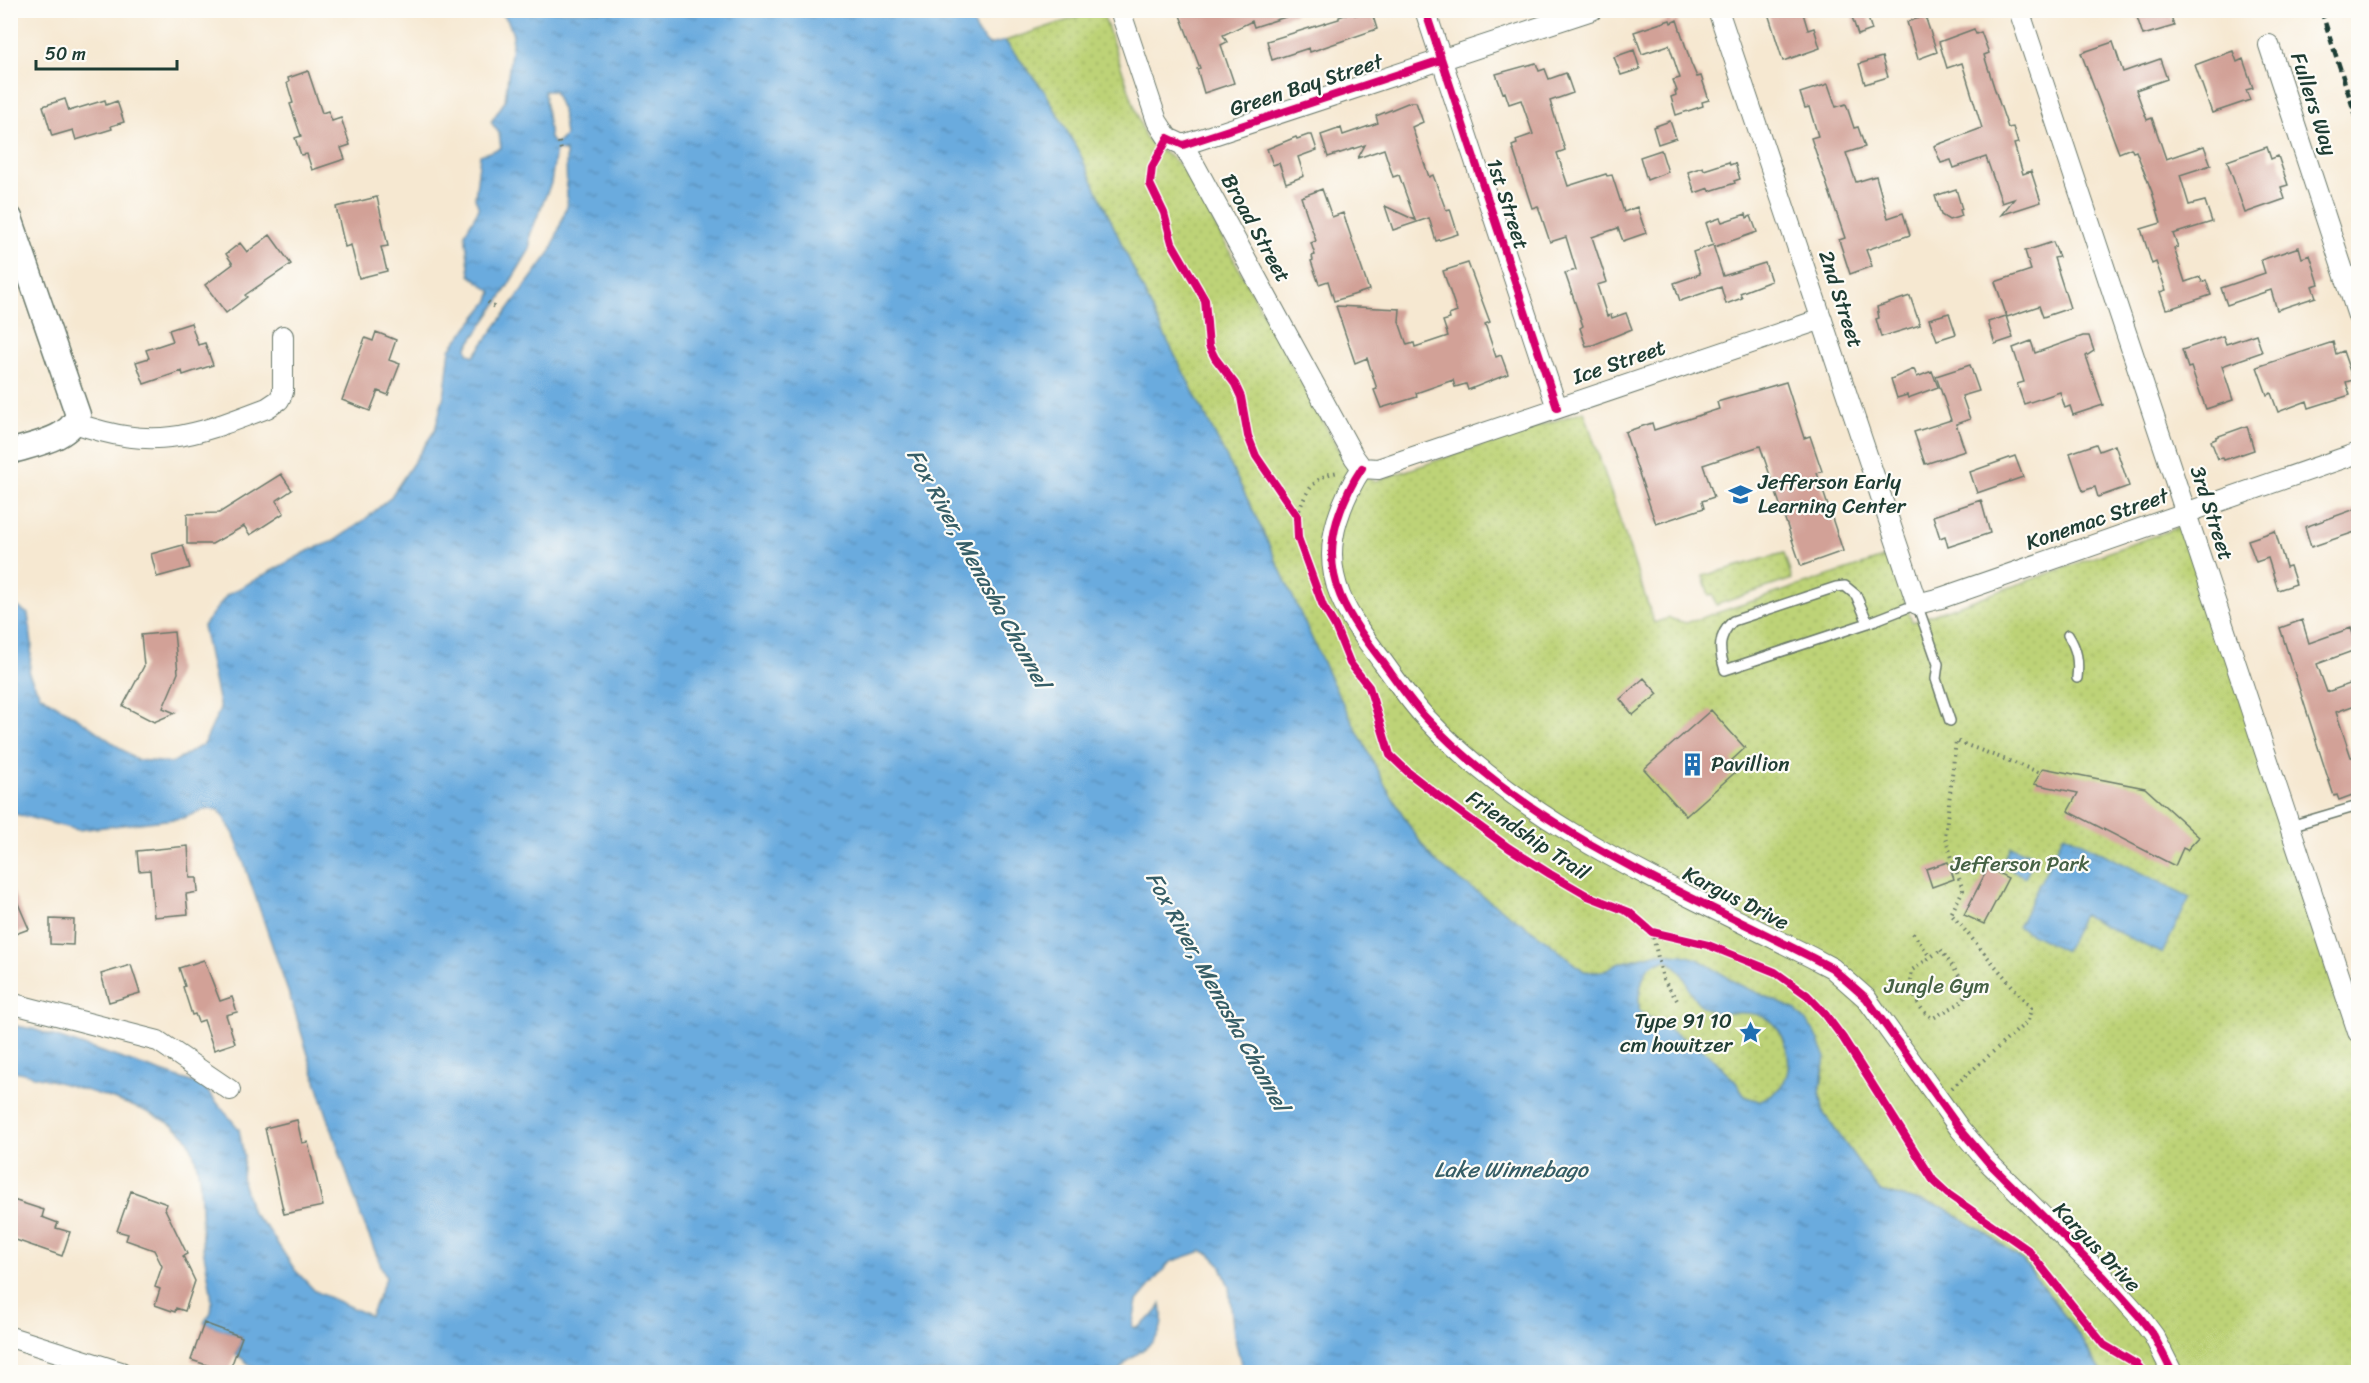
<svg xmlns="http://www.w3.org/2000/svg" width="2369" height="1383" font-family="Sriracha,sans-serif">
  <defs>
    <pattern id="park-dots" width="8" height="8" patternUnits="userSpaceOnUse" patternTransform="scale(1.5)"><rect width="8" height="8" fill="#bdd377"/><path d="M2 2h.1M6 6h.1" fill="none" stroke="#a2b668" stroke-width="1.8" stroke-linecap="round"/></pattern>
    <pattern id="water-ripples" width="26" height="14" patternUnits="userSpaceOnUse" patternTransform="scale(1.5)"><rect width="26" height="14" fill="#6babde"/><path d="M2 4q2-2 4 0t4 0M15 11q2-2 4 0t4 0" fill="none" stroke="#578cb5"/></pattern>
  </defs>
  <rect width="100%" height="100%" fill="#fdfcf7"/>
  <filter id="ink" filterUnits="userSpaceOnUse"><feTurbulence type="fractalNoise" baseFrequency=".0167" numOctaves="2"/><feDisplacementMap in="SourceGraphic" scale="12" xChannelSelector="R" yChannelSelector="G"/><feConvolveMatrix kernelMatrix="1 2 1 2 8 2 1 2 1" color-interpolation-filters="sRGB"/></filter>
  <filter id="wash" filterUnits="userSpaceOnUse"><feTurbulence type="fractalNoise" baseFrequency=".008" numOctaves="4" result="noise"/><feDisplacementMap in="SourceGraphic" scale="24" xChannelSelector="R" yChannelSelector="G"/><feGaussianBlur stdDeviation="1.35" result="paint"/><feColorMatrix in="noise" values="0 0 0 0 0 0 0 0 0 0 0 0 0 0 0 0 0 1.4 0 .05"/><feComposite in="paint" operator="in"/></filter>
  <g filter="url(#wash)">
    <rect width="100%" height="100%" fill="#f6e8d1"/>
    <!-- park -->
    <path fill="url(#park-dots)" stroke="#6e8856" stroke-width="1.5" d="M1096 11H1102L1145 137C1156 150 1172 155 1184 169L1352 474 1376 481 1584 411 1654 623 1668 618 1686 623 1889 556 1912 622 2185 525 2358 1045V1372H2102L2071 1324 2023 1261 1984 1232 1943 1207 1880 1191 1874 1184 1824 1114 1820 1093 1824 1070 1796 1010 1740 985 1698 959 1651 955 1620 963 1603 971 1592 972 1584 971 1543 938 1458 879 1433 860 1412 830 1386 787 1331 680 1251 506 1159 324 1080 154 1045 92 1005 41Z
      M1784 553 1792 579 1716 605 1713 594 1709 595 1703 576Z
      M1666 960 1680 968 1691 990 1712 1011C1729 1015 1746 1009 1762 1016 1785 1027 1797 1064 1782 1085 1775 1093 1768 1097 1759 1101L1746 1097 1735 1081 1709 1054 1648 1017C1645 1015 1642 1014 1640 1011 1636 1002 1642 975 1648 968 1652 962 1659 962 1666 960Z"/>
    <!-- water -->
    <path fill="url(#water-ripples)" stroke="#457489" stroke-width="1.5" fill-rule="evenodd" d="M500 11H968L978 34 989 45 1005 41 1045 92 1080 154 1159 324 1251 506 1331 680 1386 787 1412 830 1433 860 1458 879 1543 938 1584 971 1592 972 1603 971 1620 963 1659 953 1683 955 1698 959 1740 985 1796 1010 1815 1032 1825 1056 1820 1093 1824 1114 1874 1184 1880 1191 1943 1207 1984 1232 2023 1261 2071 1324 2102 1372H1243L1234 1335 1229 1287 1220 1264 1210 1254 1202 1251 1170 1262 1137 1301 1132 1327 1137 1328 1154 1315 1161 1304C1169 1349 1137 1345 1118 1372H261C250 1368 246 1359 236 1355L242 1337 204 1323C206 1318 209 1316 211 1312 215 1297 203 1257 202 1239 200 1206 204 1171 188 1140 171 1109 46 1079 11 1070V1025L33 1029 203 1086 239 1129 244 1157 242 1178 252 1213 268 1229 295 1270 315 1291 370 1316 386 1278 362 1219 321 1097 295 1012 234 834 219 810 206 809 183 818 78 830 11 813V606L15 605 28 614 32 644 29 674 40 695 79 719 137 760 172 763 204 744 220 709 203 626 227 595 310 550 334 541 363 521 390 498 435 430 445 391 450 349 488 302 492 292 470 275 465 233 479 209 475 198 480 155 501 148 499 133 491 122 505 101 513 35 508 21ZM544 91H554L562 110 565 136 559 142 553 143 550 138ZM556 150 566 151 567 206 551 251 474 356 468 353 467 347 500 299 530 249V235L551 183ZM1666 960C1690 971 1684 992 1702 1006 1719 1020 1744 1007 1764 1017 1785 1028 1795 1060 1784 1082 1779 1092 1769 1096 1759 1101L1746 1097 1735 1081 1709 1054 1648 1017C1645 1015 1642 1014 1640 1011 1636 1002 1642 975 1648 968 1653 962 1659 962 1666 960Z
      M2064 834 2190 897 2162 954 2083 915 2065 951 2018 927Z
      M2011 846 2025 853 2026 851 2031 853 2030 856 2035 858 2025 877 2001 865Z"/>
    <g id="blocks">
      <!-- building -->
      <path fill="#d2a197" d="M1178 10H1294L1295 14 1254 27 1252 21 1223 35 1227 42 1221 45 1234 83 1204 93 1197 69 1200 68Z
        M1371 10 1377 29 1310 52 1309 48 1272 60 1267 41 1339 19V17L1354 12 1355 15Z
        M1767 10H1802L1808 30 1814 28 1820 48 1783 61Z
        M2146 10H2169L2174 26 2143 35 2136 14Z
        M1866 12 1872 30 1858 35 1852 17Z
        M1925 16 1937 52 1918 59 1907 22Z
        M1670 20 1671 23 1677 20 1691 63 1697 77 1701 76 1709 100 1702 102 1703 106 1676 115 1671 97 1676 95 1675 91H1677L1673 80 1680 78 1669 45 1642 54 1634 32Z
        M1974 29 1976 34 1981 32 1989 53 1984 55 1994 87 2008 128 2013 127 2018 143 2014 144 2023 174 2031 171 2041 202 2001 215 2014 199 2002 203 1986 157 1954 168 1951 160 1941 163 1934 146 1982 128 1962 63 1947 68 1939 42Z
        M2113 42 2123 72 2160 59 2167 79 2136 90 2147 120 2152 118 2166 159 2204 146 2211 165 2180 175 2189 205 2205 201 2212 222 2173 234 2178 247 2174 248 2185 282 2200 277 2202 282 2206 280 2211 295 2172 308 2166 309 2160 292 2166 290 2156 262 2152 264 2141 229 2161 223 2152 192 2136 151 2133 152 2131 148 2119 153 2081 53Z
        M1634 50 1640 69 1621 75 1614 57Z
        M2233 51 2237 62 2243 59 2253 88 2246 90 2250 100 2212 113 2195 65Z
        M1882 57 1888 77 1865 84 1859 64Z
        M1536 63 1539 71 1545 69 1549 79 1566 73 1573 93 1550 101 1565 150 1557 153 1568 186 1606 174 1607 176 1612 175 1624 212 1637 207 1646 233 1623 241 1618 228 1592 237 1607 282 1597 285 1607 316 1611 315 1612 318 1626 313 1632 329 1593 345 1586 346 1580 328 1583 326 1565 273 1576 270 1566 237 1550 242 1538 206 1532 208 1512 146 1517 144 1516 140 1533 134 1521 100 1509 104 1505 92 1503 93 1496 74Z
        M308 71 322 113 328 111 332 121 341 118 350 145 341 148 345 159 312 170 307 154 301 155 295 138 301 136 290 104 293 103 287 83 289 82 288 78Z
        M1828 84 1836 107 1846 104 1854 128 1858 127 1865 147 1846 153 1856 182 1876 176 1888 218 1903 213 1910 235 1866 250 1872 266 1850 274 1839 240 1845 238 1811 138 1818 136 1809 107 1805 108 1800 93Z
        M65 99 69 111 105 100 106 105 117 101 124 122 111 126 112 129 76 140 73 130 52 136 43 106Z
        M1410 102H1416L1423 122 1412 127 1429 177 1433 175 1446 210 1450 209 1458 234 1436 241 1429 218 1393 230 1385 206 1415 220 1399 175 1393 177 1384 149 1358 158 1365 145 1328 157 1321 135 1341 128 1343 135 1378 123 1376 116Z
        M1670 121 1676 138 1658 144 1653 127Z
        M1308 135H1312L1317 150 1298 157 1304 176 1286 183 1279 163 1273 165 1267 149 1296 137 1297 139Z
        M2267 147 2271 159 2278 156 2288 185 2281 187 2285 199 2245 213 2227 161Z
        M1661 150 1668 172 1647 180 1640 157Z
        M1729 162 1730 165 1735 163 1740 179 1734 181 1735 183 1710 191 1709 188 1695 193 1688 172 1703 167 1704 170Z
        M1322 189 1332 217 1343 213 1369 290 1334 301 1328 281 1319 284 1311 261 1313 260 1312 256 1315 255 1311 243 1316 241 1301 197Z
        M1956 189 1962 209 1960 210 1962 216 1949 220 1941 215 1935 196Z
        M377 197 388 246 381 247 387 271 359 278 351 245 345 247 336 207Z
        M1746 214 1747 218 1751 216 1757 232 1714 247 1706 223 1720 218 1722 222Z
        M270 235 291 264 245 295 247 297 226 313 205 285 233 264 226 254 240 243 247 252Z
        M2053 242 2059 257 2054 258 2070 308 2043 317 2039 306 2007 317 1995 282 2031 270 2025 251Z
        M1713 245 1723 276 1765 263 1771 281 1740 293 1742 298 1726 304 1721 287 1680 301 1674 283 1700 274 1693 252Z
        M2299 247 2302 258 2310 255 2319 284 2312 286 2316 297 2277 310 2271 290 2227 305 2221 288 2265 273 2261 260Z
        M1468 263 1490 322 1485 324 1496 357 1501 355 1508 374 1468 390 1466 384 1455 387 1453 380 1416 393 1417 397 1381 408 1374 390 1377 389 1367 358 1355 363 1336 306 1400 309 1399 322 1407 345 1414 343 1415 347 1448 336 1443 321 1450 319 1449 315 1457 312 1443 271Z
        M1910 296 1920 325 1881 337 1876 319 1879 318 1877 307Z
        M1949 313 1956 334 1937 340 1929 319Z
        M2006 316 2013 338 1995 344 1988 322Z
        M191 323 198 345 205 343 213 365 183 375 182 371 144 384 136 362 149 358 146 350 173 341 169 330Z
        M376 332 396 340 389 360 400 364 388 395 378 391 370 411 342 400 365 338 373 341Z
        M2256 334 2262 352 2222 366 2233 400 2206 409 2191 367 2188 368 2182 350 2223 336 2226 344Z
        M2083 336H2089L2094 351 2086 356 2103 405 2073 415 2070 406 2065 408 2060 392 2024 404 2017 384 2024 382 2013 348 2031 341 2035 353Z
        M2333 342 2336 354 2343 351 2353 380 2346 382 2350 395 2309 408 2307 401 2278 412 2271 393 2267 395 2257 367Z
        M1970 365 1979 391 1962 396 1970 419 1956 424 1965 451 1925 464 1914 432 1951 420 1936 376Z
        M1914 369 1917 377 1932 371 1938 387 1908 398 1907 395 1897 398 1891 379Z
        M1786 382 1804 438 1810 436 1822 471 1817 473 1843 551 1801 566 1760 446 1703 465 1714 497 1702 501 1704 508 1656 524 1625 432 1652 423 1654 430 1719 409 1717 402Z
        M2247 426 2254 450 2224 460 2223 458 2218 459 2211 441 2216 439V437Z
        M2096 444 2099 451 2115 445 2129 486 2098 497 2095 487 2083 491 2070 453Z
        M2015 456 2023 477 1977 493 1970 472Z
        M281 474 292 490 276 501 284 513 250 535 244 526 212 544H187V514L219 513Z
        M1981 500 1990 533 1948 547 1945 536 1940 538 1933 516Z
        M2358 508V531L2311 547 2305 527Z
        M2275 531 2286 567 2290 566 2296 584 2278 590 2268 558 2256 562 2248 540Z
        M183 545 190 568 157 577 151 554Z
        M2302 620 2309 643 2351 628 2358 649 2317 664 2327 692 2358 681V704L2336 712 2351 757H2353L2358 771V793L2339 800 2337 795 2334 796 2327 775 2280 628Z
        M174 632 178 673 163 708 175 713 154 722 123 706 144 666 141 635Z
        M1644 678 1658 694 1633 715 1620 699Z
        M1711 710 1745 748 1732 760 1740 768 1686 816 1644 769Z
        M2043 768 2145 788 2199 837 2187 850 2183 848 2175 866 2068 811 2078 793 2034 784Z
        M188 846 190 878H197L198 892 186 894 188 914 154 917 150 870 139 871 137 851Z
        M1948 862 1954 879 1932 887 1926 869Z
        M1988 868 2008 878 1984 924 1964 915Z
        M10 885 29 929 10 936Z
        M50 919 74 920 73 945 50 944Z
        M204 960 220 1001 232 997 237 1012 226 1015 235 1043 214 1050 204 1020 198 1022 195 1014 192 1015 183 987 185 986 179 968Z
        M131 965 140 993 109 1002 101 974Z
        M297 1120 302 1143 308 1142 323 1206 284 1214 265 1128Z
        M131 1191 167 1204 165 1209 187 1254 183 1256 195 1281 185 1311 176 1308 175 1312 155 1305 160 1289 155 1287 162 1266 154 1250 126 1240 128 1234 117 1231Z
        M10 1199 44 1210 42 1217 58 1223 56 1228 70 1232 62 1256 10 1238Z
        M204 1323 242 1337 229 1372 191 1360Z"/>
    </g>
  </g>
  <g filter="url(#ink)">
    <use href="#blocks" fill-opacity="0" stroke="#6a796b" stroke-width="1.5"/>
    <g fill="none" stroke-linecap="round" stroke-linejoin="round">
      <defs>
        <path id="service" d="M1868 623 1856 595 1845 586 1836 587 1733 621C1717 636 1719 651 1725 670L1868 623 1917 604 1938 664 1936 679 1950 721
          M2068 635C2077 649 2079 661 2077 678
          M2290 826 2358 806"/>
        <path id="minor" d="M1120 10 1157 121 1168 138 1183 145 1193 162 1354 457 1362 468
          M1425 10 1557 408
          M1718 10 1917 604 1941 598 2358 453
          M2019 10 2358 1032
          M2269 45 2358 316
          M1183 145 1592 10
          M75 423C155 451 191 437 267 408L279 400 283 392V336
          M1362 468C1351 484 1343 502 1337 521 1320 579 1348 616 1382 661 1396 680 1410 701 1426 718 1530 830 1678 889 1811 957L1832 968 1866 998 1960 1129 1988 1162 2103 1276 2139 1316 2154 1336 2172 1372
          M1362 468 1378 469 1822 319
          M10 1003 158 1041 230 1090
          M10 1337 121 1372"/>
        <path id="tertiary" d="M10 218 78 415C69 440 33 444 10 452"/>
      </defs>
      <!-- service casing -->
      <use href="#service" stroke="#6a796b" stroke-width="12"/>
      <!-- minor casing -->
      <use href="#minor" stroke="#6a796b" stroke-width="22"/>
      <!-- tertiary casing -->
      <use href="#tertiary" stroke="#6a796b" stroke-width="27"/>
      <!-- path -->
      <path stroke="#6a796b" stroke-width="4" stroke-dasharray="1.5 4.5" stroke-linecap="butt" d="M559 142 561 150
        M488 302 494 307
        M1297 516C1305 494 1313 476 1338 472
        M1652 932 1663 979 1679 1003
        M1913 933 1930 957
        M1941 950 1964 983 1966 995 1960 1003 1933 1018C1918 1012 1908 986 1912 970Z
        M1952 1088 2028 1021 2031 1008 1951 914 1963 890 1945 837 1956 741 2041 773"/>
      <!-- service -->
      <use href="#service" stroke="#fff" stroke-width="9"/>
      <!-- minor -->
      <use href="#minor" stroke="#fff" stroke-width="20"/>
      <!-- tertiary -->
      <use href="#tertiary" stroke="#fff" stroke-width="24"/>
      <!-- rail -->
      <path stroke="#1f3d34" stroke-width="4.5" stroke-dasharray="9 4.5" stroke-linecap="butt" d="M2321 10 2358 123"/>
      <defs>
        <path id="cycleway" d="M1425 10 1557 408
          M1441 60 1183 145 1168 138 1152 167 1150 184 1164 213 1172 243 1205 300 1209 346 1215 358 1235 384 1241 397 1248 436 1256 456 1297 516 1298 538 1316 587 1323 606 1335 626 1350 663 1369 687 1390 755 1409 773 1441 798 1509 848 1550 874 1588 896 1629 912 1652 932 1708 945 1775 972 1807 995 1825 1014 1843 1038 1933 1180 1948 1194 2028 1250 2104 1345 2136 1364 2143 1372
          M1362 468C1351 484 1343 502 1337 521 1320 579 1348 616 1382 661 1396 680 1410 701 1426 718 1530 830 1678 889 1811 957L1832 968 1866 998 1960 1129 1988 1162 2103 1276 2139 1316 2154 1336 2172 1372"/>
      </defs>
      <!-- cycleway casing -->
      <use href="#cycleway" stroke="#fdfcf7" stroke-width="11"/>
      <!-- cycleway -->
      <use href="#cycleway" stroke="#d6006c" stroke-width="8"/>
    </g>
  </g>
  <!-- icons -->
  <defs>
    <symbol id="school-bare" viewBox="-9 -9 18 18"><path d="M0-5L7-2L0 1L-7-2ZM-4 1L0 2.5L4 1V4Q0 6-4 4Z" fill="#1f6fb2" stroke="#fdfcf7" stroke-width="2.5" paint-order="stroke"/></symbol>
    <symbol id="building-bare" viewBox="-9 -9 18 18"><path d="M-4-6H4V6H1V3H-1V6H-4ZM-2.5-4.3h1.7v1.8h-1.7ZM.8-4.3h1.7v1.8H.8ZM-2.5-1h1.7V.8h-1.7ZM.8-1h1.7V.8H.8Z" fill="#1f6fb2" stroke="#fdfcf7" stroke-width="2.5" paint-order="stroke"/></symbol>
    <symbol id="sight-bare" viewBox="-9 -9 18 18"><path d="M0-6L1.8-2.2L6-1.7L2.9 1.2L3.7 5.4L0 3.3L-3.7 5.4L-2.9 1.2L-6-1.7L-1.8-2.2Z" fill="#1f6fb2" stroke="#fdfcf7" stroke-width="2.5" paint-order="stroke"/></symbol>
  </defs>
  <g fill-rule="evenodd">
    <use href="#school-bare" x="1724" y="478" width="33" height="33"/>
    <use href="#building-bare" x="1676" y="748" width="33" height="33"/>
    <use href="#sight-bare" x="1734" y="1016" width="33" height="33"/>
  </g>
  <g text-anchor="middle" stroke-width="4.5" stroke-linejoin="round" paint-order="stroke">
    <!-- street labels -->
    <g font-size="21" fill="#1f3d34" stroke="#fdfcf7">
      <text transform="translate(1306 85) rotate(-18)" y="7">Green Bay Street</text>
      <text transform="translate(2314 104) rotate(72)" y="7">Fullers Way</text>
      <text transform="translate(1508 204) rotate(72)" y="7">1st Street</text>
      <text transform="translate(1256 228) rotate(61)" y="7">Broad Street</text>
      <text transform="translate(1841 299) rotate(72)" y="7">2nd Street</text>
      <text transform="translate(1619 362) rotate(-19)" y="7">Ice Street</text>
      <text transform="translate(2212 513) rotate(72)" y="7">3rd Street</text>
      <text transform="translate(2097 519) rotate(-19)" y="7">Konemac Street</text>
      <text transform="translate(1528 835) rotate(34)" y="7">Friendship Trail</text>
      <text transform="translate(1736 898) rotate(27)" y="7">Kargus Drive</text>
      <text transform="translate(2097 1247) rotate(46)" y="7">Kargus Drive</text>
    </g>
    <!-- poi labels -->
    <g font-size="21" fill="#1f3d34" stroke="#fdfcf7" text-anchor="start">
      <text x="1758" y="489">Jefferson Early<tspan x="1758" dy="24">Learning Center</tspan></text>
      <text x="1711" y="771">Pavillion</text>
      <text x="1732" y="1028" text-anchor="end">Type 91 10<tspan x="1732" dy="24">cm howitzer</tspan></text>
    </g>
    <!-- park labels -->
    <g font-size="21" fill="#466245" stroke="#fdfcf7">
      <text x="2020" y="871">Jefferson Park</text>
      <text x="1937" y="993">Jungle Gym</text>
    </g>
    <!-- water labels -->
    <g font-size="22" font-style="italic" fill="#365e67" stroke="#fdfcf7">
      <text transform="translate(979 568) rotate(61)" y="8">Fox River, Menasha Channel</text>
      <text transform="translate(1218 991) rotate(61)" y="8">Fox River, Menasha Channel</text>
      <text x="1511" y="1177">Lake Winnebago</text>
    </g>
  </g>
  <!-- margin -->
  <rect width="2369" height="1383" fill="none" stroke="#fdfcf7" stroke-width="36"/>
  <!-- scale -->
  <path d="M36 60v9h141v-9" fill="none" stroke="#1f3d34" stroke-width="3"/>
  <text x="45" y="60" font-size="18" fill="#1f3d34" stroke="#fdfcf7" stroke-width="4.5" paint-order="stroke">50 m</text>
</svg>
